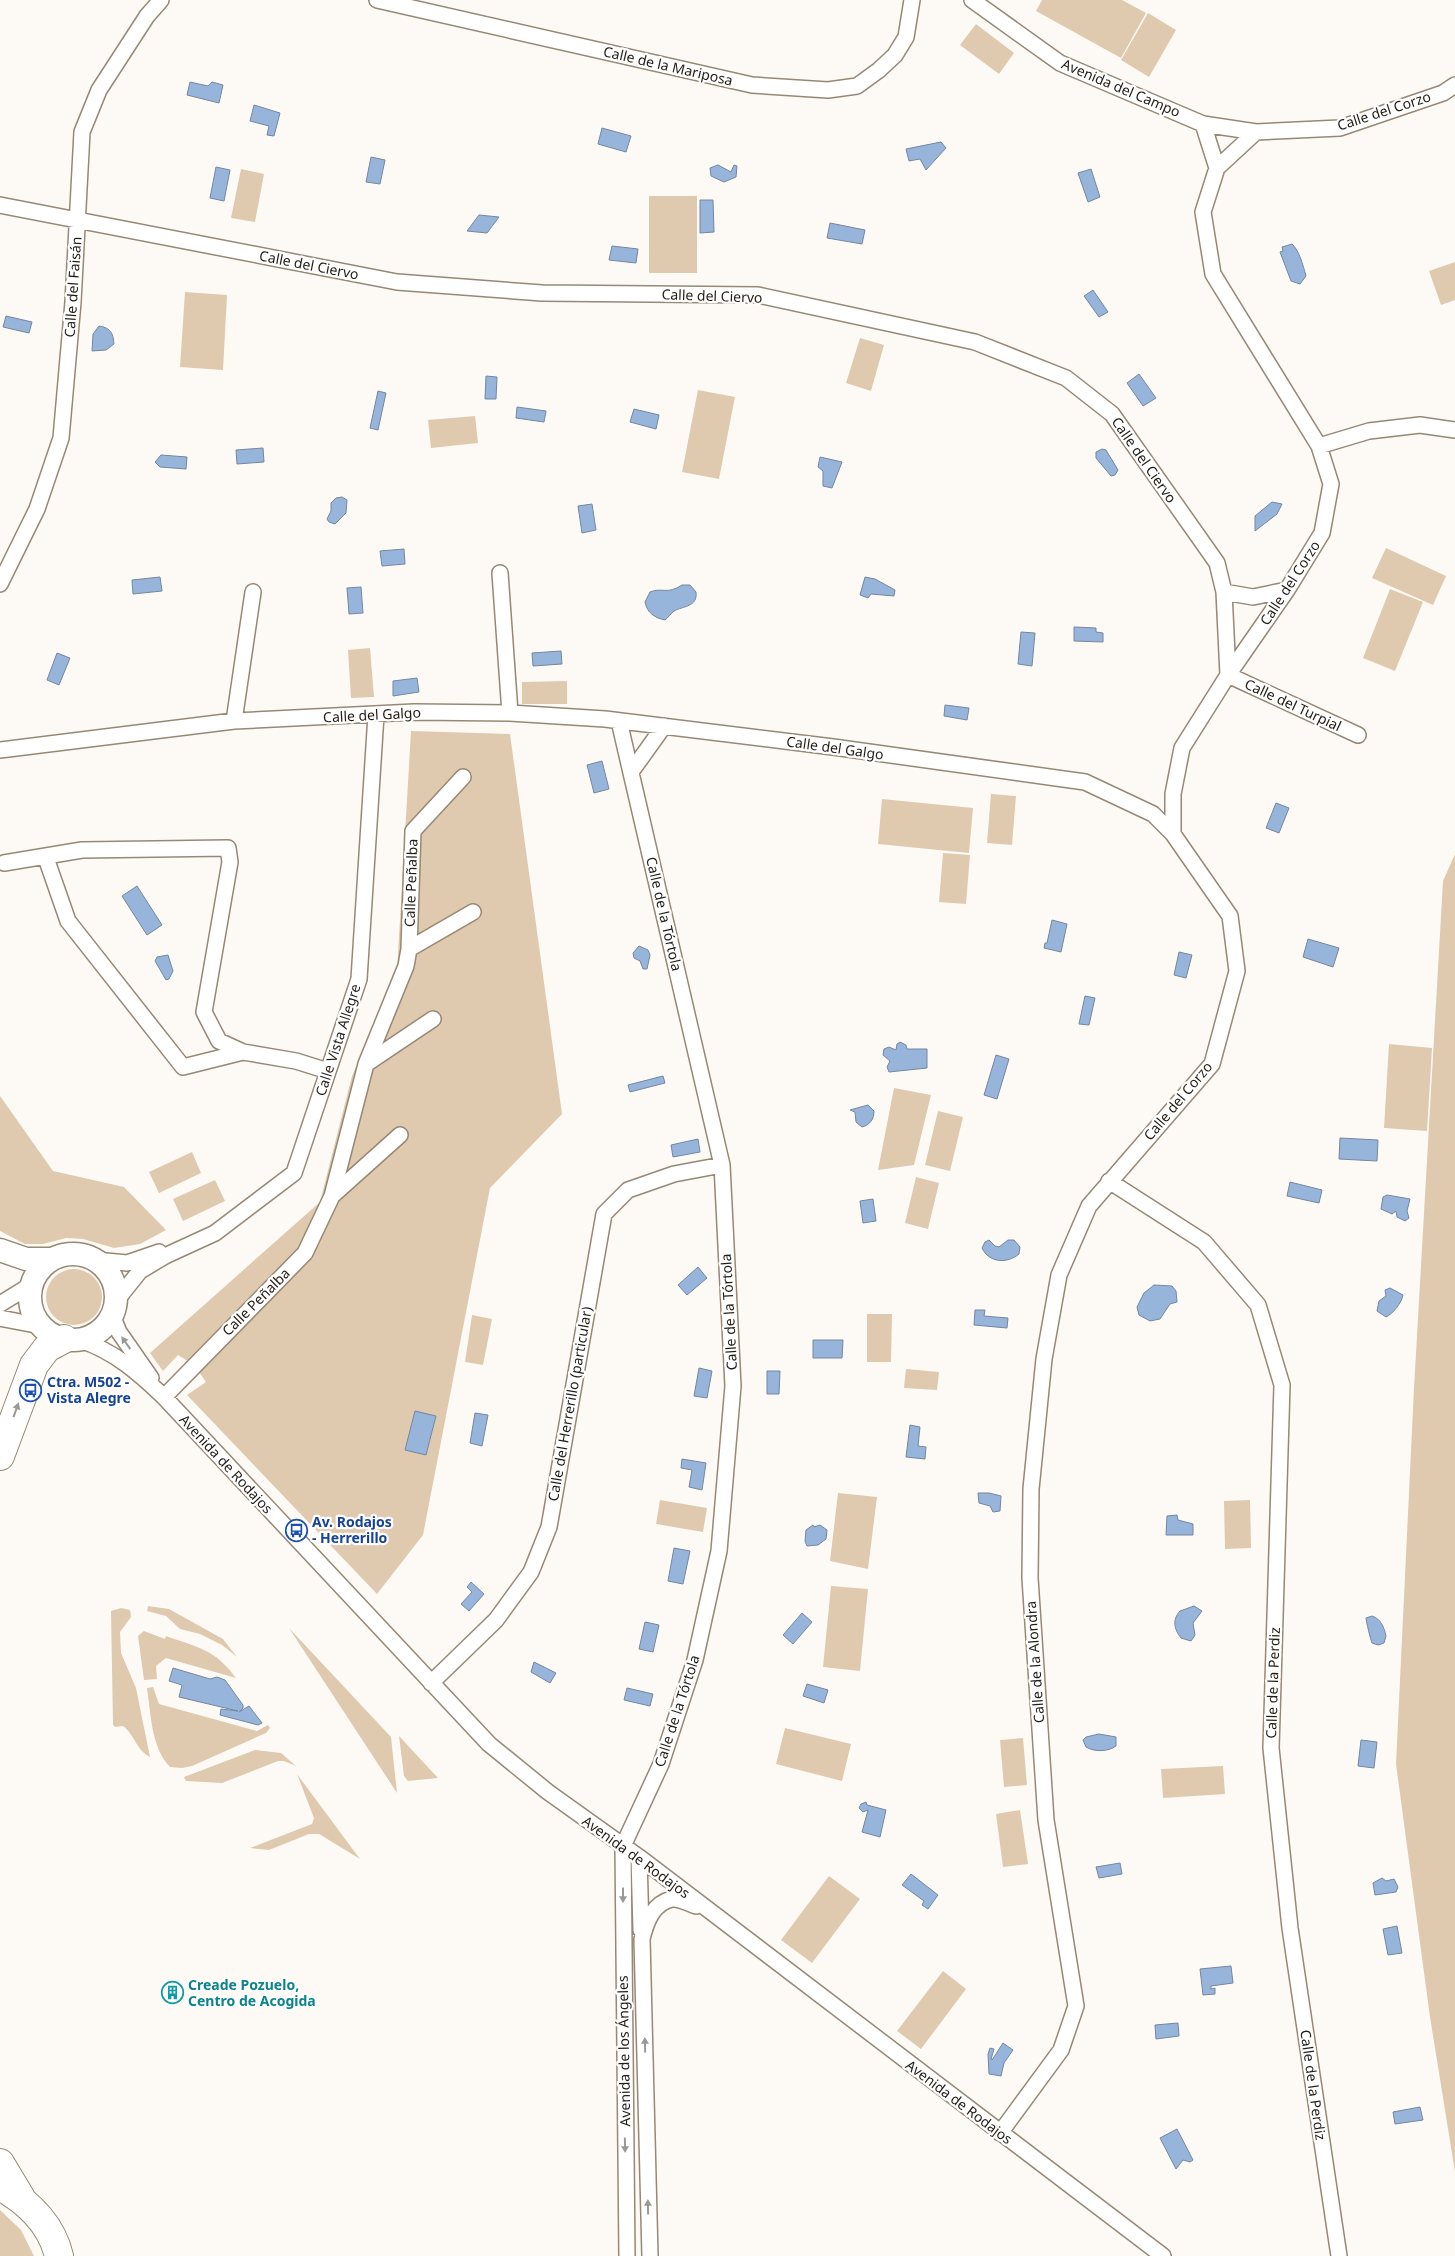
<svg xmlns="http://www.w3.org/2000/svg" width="1455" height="2256" font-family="'Noto Sans',sans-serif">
  <rect width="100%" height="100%" fill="#fdfaf6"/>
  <!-- green -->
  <path fill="#dfcaaf" d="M1042 0H1122L1146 13 1121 58 1036 11Z
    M1148 13 1176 30 1149 77 1121 60Z
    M976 24 1014 53 999 74 960 45Z
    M241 169 264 174 255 222 231 218Z
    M649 196H697V273H649Z
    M1455 262V300L1441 305 1429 271Z
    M185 292 227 295 223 370 180 367Z
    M860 338 884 345 871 391 846 383Z
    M698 390 735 397 719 479 682 472Z
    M475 416 478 443 431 448 428 420Z
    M1386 548 1446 576 1433 605 1372 578Z
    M1390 589 1423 602 1395 671 1363 658Z
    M370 648 374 697 351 698 348 650Z
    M567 681V704H522V682Z
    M411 731 510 734 562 1114 490 1188 423 1535 377 1594 187 1395 206 1382 194 1365 178 1355 163 1371 150 1353 320 1202 352 1076 397 971Z
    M991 794 1016 796 1012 845 987 843Z
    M882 799 973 808 969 853 878 844Z
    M943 853 970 855 966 904 939 902Z
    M1455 854V2172L1430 2017 1396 1764 1414 1388 1443 881Z
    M1389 1044 1432 1048 1427 1131 1384 1128Z
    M894 1088 931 1095 914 1165 878 1170Z
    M0 1096 53 1171 124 1187 166 1230 140 1244 114 1248 83 1239 66 1238 43 1244H25L0 1231Z
    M938 1111 963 1117 950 1171 925 1165Z
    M192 1152 201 1173 159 1193 149 1172Z
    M916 1177 939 1183 928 1229 905 1223Z
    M215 1180 225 1201 183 1221 173 1199Z
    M46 1297a28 28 0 1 1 56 0a28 28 0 1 1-56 0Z
    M867 1314H892L891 1362H867Z
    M472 1315 492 1319 483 1365 465 1362Z
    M906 1369 939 1372 937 1390 904 1388Z
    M838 1493 877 1497 868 1569 830 1561Z
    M660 1500 707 1508 703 1532 656 1524Z
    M1250 1500 1251 1548 1225 1549 1224 1501Z
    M831 1586 868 1589 860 1671 823 1667Z
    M148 1606 169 1609 223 1639 237 1657 222 1645 200 1634 180 1629 166 1616 147 1611Z
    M121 1608 130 1610 131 1617 120 1632 121 1653 136 1688 150 1757C136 1750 135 1735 123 1726L115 1727 113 1725 111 1611Z
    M289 1628 391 1737 397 1793Z
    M144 1631 165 1639 166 1636C199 1648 215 1649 236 1678L166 1658 156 1666 157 1679 144 1680 138 1636Z
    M153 1687 159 1704 257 1731 268 1725 270 1728 266 1733 192 1766 182 1768 170 1767C151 1747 151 1714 147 1688Z
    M785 1728 851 1744 842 1781 776 1764Z
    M399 1736 438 1778 408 1781 404 1776Z
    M1023 1738 1027 1785 1004 1787 1000 1740Z
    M255 1750 281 1753 296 1766 284 1761H278L222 1783 186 1781 184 1777Z
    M1223 1766 1225 1794 1163 1798 1161 1769Z
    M297 1774 360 1859 319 1834H309L269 1850 250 1848 312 1824 314 1818Z
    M1020 1810 1028 1864 1003 1867 996 1814Z
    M829 1876 860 1899 812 1963 781 1940Z
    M943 1971 966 1989 921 2049 897 2031Z
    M0 2210 21 2230 34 2256H0Z"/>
  <!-- water -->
  <path fill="#97b5da" stroke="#74879f" d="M190 82 208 86 212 82 223 85 219 103 187 95Z
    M254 105 280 113 274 136 267 135 269 126 250 121Z
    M602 128 631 136 626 152 598 144Z
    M941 142 946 148 926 170 920 159 909 161 906 149Z
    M371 157 385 160 380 184 366 182Z
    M718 165 731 172 734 165 737 166 736 177 724 182 711 176 710 168Z
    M216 167 230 170 224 201 210 198Z
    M1091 169 1100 197 1088 202 1078 173Z
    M700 200H713L714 232 700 233Z
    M479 215 499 217 487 233 467 231Z
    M830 223 865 230 862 244 827 238Z
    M1292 244C1299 250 1303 265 1306 276L1300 284 1291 281 1280 252 1283 251 1282 247Z
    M612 246 638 249 636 263 609 260Z
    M1093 290 1108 312 1099 317 1084 296Z
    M6 316 32 322 29 333 3 327Z
    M99 326C111 328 113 333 114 344L106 350 92 351 93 334Z
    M1139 374 1156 398 1143 406 1127 383Z
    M486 376 497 377 496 399H485Z
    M378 391 386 393 378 430 370 428Z
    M517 407 546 411 544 422 516 418Z
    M634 409 659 415 656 429 630 422Z
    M263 448 264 462 237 464 236 450Z
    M1102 449 1106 450 1118 470 1115 475 1111 476 1096 458V452Z
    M161 455 187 457 186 469 160 467 155 462Z
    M820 457 842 462 832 488 823 486V471L818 467Z
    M342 497 347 500 346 513 335 524 329 522 327 519 331 511V503L336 498Z
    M1272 502 1282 504 1277 514 1255 531V516Z
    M592 504 596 530 582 533 578 506Z
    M404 549 405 564 382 566 380 551Z
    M160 577 162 591 133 594 132 580Z
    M865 577 875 579 895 590 894 596 871 594 868 598 860 595Z
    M682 585H690L696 592C698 607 683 606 674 611 671 613 668 618 665 620 655 618 647 613 645 602L650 592C662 587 667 595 682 585Z
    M361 587 363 613 349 614 347 588Z
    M1074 627 1096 628V632L1103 633V642L1074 641Z
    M1021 632 1035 633 1032 666 1018 664Z
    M561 651 562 664 533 666 532 653Z
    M57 653 70 658 59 685 47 680Z
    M417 678 419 692 393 696V681Z
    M945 705 969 708 967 720 944 716Z
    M602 761 609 789 594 793 587 765Z
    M1276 803 1289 808 1279 833 1266 828Z
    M137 886 162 925 147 935 122 896Z
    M1052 920 1067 924 1061 952 1044 948 1045 943H1047Z
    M1308 939 1339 948 1333 967 1303 957Z
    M639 946 648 950 650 955 647 969H643L640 961 634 958 633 953Z
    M1179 952 1192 955 1186 978 1174 975Z
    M168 955 173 971 169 979 166 980 155 961 157 957Z
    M1085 996 1095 998 1089 1025 1079 1024Z
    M900 1042 906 1045 907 1049H927V1068L889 1072 887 1067 890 1061 883 1055 884 1049 889 1047 896 1050 897 1044Z
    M996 1055 1009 1059 997 1099 984 1095Z
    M663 1076 665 1083 630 1092 628 1085Z
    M868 1105 874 1111C874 1119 870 1125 862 1127L856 1122 855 1112 850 1110Z
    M1340 1138 1378 1140 1377 1161 1339 1159Z
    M698 1139 700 1152 673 1157 671 1145Z
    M1290 1182 1322 1190 1319 1203 1287 1196Z
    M1387 1195 1410 1199 1407 1211 1409 1218 1405 1221 1397 1217 1396 1211 1392 1214 1381 1209 1383 1197Z
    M873 1199 876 1221 863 1223 860 1201Z
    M989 1240 995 1246 999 1247 1008 1240H1014L1020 1247 1019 1254C1007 1264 989 1263 982 1248L985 1242Z
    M698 1267 707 1278 687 1295 678 1285Z
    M1154 1285 1172 1286 1176 1291 1177 1302 1170 1304 1160 1319 1150 1321 1139 1315 1137 1307 1144 1293Z
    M1390 1288 1403 1295C1402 1302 1393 1314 1386 1317L1377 1311 1379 1301 1386 1296 1385 1290Z
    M975 1310H985L984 1316 1008 1318 1007 1328 974 1325Z
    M813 1340H843L842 1358H813Z
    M699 1368 712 1371 707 1398 694 1396Z
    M767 1371H780L779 1394H767Z
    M415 1411 436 1416 426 1455 405 1450Z
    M475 1413 488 1415 482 1446 470 1443Z
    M910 1425 920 1427 918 1446 926 1447 925 1459 906 1457Z
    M682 1459 706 1463 702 1490 689 1487 692 1470 681 1468Z
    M989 1493 1001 1496 1000 1511 993 1512 990 1506 979 1503 978 1493Z
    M1177 1515 1178 1520 1193 1524V1535H1166L1167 1516Z
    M813 1525 814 1527 820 1525 827 1530 826 1539 818 1545 807 1546 805 1541 806 1530Z
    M674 1548 690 1551 683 1584 668 1581Z
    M471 1582 484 1594 469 1611 461 1604 472 1592 467 1587Z
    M1194 1606 1202 1611 1193 1623 1195 1635 1191 1641 1181 1638C1174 1629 1172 1620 1180 1611Z
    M802 1613 812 1622 793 1644 783 1635Z
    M1372 1616C1381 1619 1384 1627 1386 1636L1384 1643 1378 1645 1372 1643C1371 1641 1366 1621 1366 1618Z
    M645 1622 659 1625 653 1652 639 1649Z
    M534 1662 556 1673 550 1683 531 1672Z
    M173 1668 210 1679 217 1677 225 1680 243 1705V1708L239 1712 249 1706 262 1723 258 1725 220 1715 221 1709 238 1711 179 1697 182 1685 169 1681Z
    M807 1684 828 1690 824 1703 803 1696Z
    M627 1688 653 1694 650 1706 624 1700Z
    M1099 1734 1116 1737V1746C1108 1752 1094 1752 1086 1747L1083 1740 1086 1737Z
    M1361 1740 1377 1742 1374 1768 1358 1766Z
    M866 1802 867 1805 886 1810 880 1837 862 1832 868 1810 863 1812 859 1808 861 1804Z
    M1120 1863 1122 1874 1099 1878 1096 1867Z
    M911 1874 938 1895 928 1909 922 1905 924 1901 902 1885Z
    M1382 1878 1386 1881 1394 1879 1398 1887 1396 1892 1375 1895 1373 1883Z
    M1397 1926 1402 1953 1388 1955 1383 1929Z
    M1231 1966 1233 1983 1211 1986V1989L1215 1988V1994L1203 1995 1200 1969Z
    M1178 2023 1179 2036 1156 2039 1155 2025Z
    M1003 2043 1013 2050 1004 2063 1001 2076 989 2074 988 2054 990 2048 994 2049 991 2059 992 2060Z
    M1420 2107 1423 2120 1395 2124 1393 2112Z
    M1177 2129 1193 2160 1190 2162 1183 2160 1176 2169 1160 2138Z"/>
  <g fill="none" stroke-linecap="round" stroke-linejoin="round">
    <defs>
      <path id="street" d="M377 0 752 85 828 90 857 86 879 70 895 55 906 37 912 0
        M972 0 1060 63 1203 124 1256 132
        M1203 124 1217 168
        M0 205 397 282 542 293 758 295 975 342 1066 378 1112 414 1217 563 1224 592 1228 675 1358 735
        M1319 446 1369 431 1420 425 1455 430
        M500 573 510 713
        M0 584 37 509 61 438 73 302 82 132 99 90 147 16 161 0
        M1224 592 1253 597 1287 590
        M234 721 253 592
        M619 721 722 1165 733 1386 719 1551 695 1660 661 1764 623 1846 627 2256
        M0 750 234 721 414 712 510 713 605 719 833 747 1085 782 1153 814 1173 834
        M631 772 664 726
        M46 858 68 921 183 1067 243 1052
        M4 863 82 850 228 848 230 862 204 1012 219 1041 243 1052 296 1061 328 1071
        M409 949 473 912
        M366 1064 433 1019
        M1109 1181 1204 1242 1258 1305 1282 1385 1271 1748 1290 1928 1339 2256
        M332 1196 400 1135
        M95 1260 127 1263 159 1252
        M116 1301 140 1271 165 1256 215 1233 294 1173 359 979 376 715
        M0 1304 31 1285
        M112 1315 119 1332 151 1378
        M0 1318 41 1326
        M80 1340C114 1351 139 1373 164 1397L489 1744 548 1792 639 1857 1163 2256
        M164 1397 305 1253 332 1196 366 1064 406 966 409 949 413 831 463 777
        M431 1683 496 1620 531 1572 549 1527 604 1214 628 1190 674 1174 722 1165
        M639 1857 641 1930
        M1000 2133 1061 2050 1076 2006 1046 1820 1030 1578 1031 1489 1044 1359 1059 1275 1089 1206 1212 1064 1237 971 1230 916 1173 834V794L1182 748 1228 675 1287 590 1322 533 1331 484 1319 446 1213 274 1203 212 1217 168 1256 132 1340 128 1443 93 1455 85
        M650 2256 642 1939C646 1922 653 1903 672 1899 679 1898 690 1904 696 1906"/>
      <path id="secondary" d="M0 1250 26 1259H52
        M30 1297a43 43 0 1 1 86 0a43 43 0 1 1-86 0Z"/>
      <path id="highway" d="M0 1456 34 1365 47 1348 64 1339
        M0 2163 21 2198
        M0 2186C28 2202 51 2223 59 2256"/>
    </defs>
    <!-- street casing -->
    <use href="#street" stroke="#978874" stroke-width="18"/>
    <!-- secondary casing -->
    <use href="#secondary" stroke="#978874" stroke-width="25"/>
    <!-- highway casing -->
    <use href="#highway" stroke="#978874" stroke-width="30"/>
    <!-- street -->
    <use href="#street" stroke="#fff" stroke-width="15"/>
    <!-- secondary -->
    <use href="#secondary" stroke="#fff" stroke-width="22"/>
    <!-- highway -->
    <use href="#highway" stroke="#fff" stroke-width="28"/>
  </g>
  <!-- one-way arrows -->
  <defs><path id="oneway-solid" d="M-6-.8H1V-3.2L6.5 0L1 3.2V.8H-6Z" transform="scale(1.25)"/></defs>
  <g fill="#9c9995">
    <use href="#oneway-solid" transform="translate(126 1343) rotate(-125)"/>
    <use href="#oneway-solid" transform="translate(16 1410) rotate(-70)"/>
    <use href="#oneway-solid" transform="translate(623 1895) rotate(90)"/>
    <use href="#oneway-solid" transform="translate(645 2045) rotate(-91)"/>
    <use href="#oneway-solid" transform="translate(625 2145) rotate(89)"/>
    <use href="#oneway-solid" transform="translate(648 2207) rotate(-91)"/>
  </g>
  <!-- icons -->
  <defs>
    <symbol id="bus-ring" viewBox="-11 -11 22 22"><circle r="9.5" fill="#fff" stroke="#1a4fb4" stroke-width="1.5"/><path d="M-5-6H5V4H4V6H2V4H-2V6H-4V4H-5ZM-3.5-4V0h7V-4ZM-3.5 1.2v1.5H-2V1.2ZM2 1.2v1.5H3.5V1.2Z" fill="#1a4fb4"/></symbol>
    <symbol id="building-ring" viewBox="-11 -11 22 22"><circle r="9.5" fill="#fff" stroke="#0f9aa8" stroke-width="1.5"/><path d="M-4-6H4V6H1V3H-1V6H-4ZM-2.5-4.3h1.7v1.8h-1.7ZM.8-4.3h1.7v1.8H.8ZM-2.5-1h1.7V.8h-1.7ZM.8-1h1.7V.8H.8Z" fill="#0f9aa8"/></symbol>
  </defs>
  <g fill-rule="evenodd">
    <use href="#bus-ring" x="18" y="1378" width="25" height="25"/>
    <use href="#bus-ring" x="284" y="1518" width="25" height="25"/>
    <use href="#building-ring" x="160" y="1980" width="25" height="25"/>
  </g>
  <g text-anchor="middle" stroke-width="4.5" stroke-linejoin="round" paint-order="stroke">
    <!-- street labels -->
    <g font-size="14" fill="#221c14" stroke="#fff">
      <text transform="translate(668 66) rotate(13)" y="5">Calle de la Mariposa</text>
      <text transform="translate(1121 88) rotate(23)" y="5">Avenida del Campo</text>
      <text transform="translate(1384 111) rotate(-18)" y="5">Calle del Corzo</text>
      <text transform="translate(309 265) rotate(11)" y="5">Calle del Ciervo</text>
      <text transform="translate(73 287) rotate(-86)" y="5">Calle del Faisán</text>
      <text transform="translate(712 296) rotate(2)" y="5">Calle del Ciervo</text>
      <text transform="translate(1144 460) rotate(55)" y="5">Calle del Ciervo</text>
      <text transform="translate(1290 583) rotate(-57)" y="5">Calle del Corzo</text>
      <text transform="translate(1293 705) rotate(25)" y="5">Calle del Turpial</text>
      <text transform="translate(372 715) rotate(-3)" y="5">Calle del Galgo</text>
      <text transform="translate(835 748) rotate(8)" y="5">Calle del Galgo</text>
      <text transform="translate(411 883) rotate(-88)" y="5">Calle Peñalba</text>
      <text transform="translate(664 914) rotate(77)" y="5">Calle de la Tórtola</text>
      <text transform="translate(338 1040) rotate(-72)" y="5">Calle Vista Allegre</text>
      <text transform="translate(1178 1101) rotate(-50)" y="5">Calle del Corzo</text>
      <text transform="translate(256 1302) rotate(-45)" y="5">Calle Peñalba</text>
      <text transform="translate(729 1312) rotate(-93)" y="5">Calle de la Tórtola</text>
      <text transform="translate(570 1404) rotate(-80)" y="5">Calle del Herrerillo (particular)</text>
      <text transform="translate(226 1464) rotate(47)" y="5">Avenida de Rodajos</text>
      <text transform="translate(1035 1662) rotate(-94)" y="5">Calle de la Alondra</text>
      <text transform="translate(1273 1683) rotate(-88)" y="5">Calle de la Perdiz</text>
      <text transform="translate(677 1711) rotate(-72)" y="5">Calle de la Tórtola</text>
      <text transform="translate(636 1857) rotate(36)" y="5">Avenida de Rodajos</text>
      <text transform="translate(624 2051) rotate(-91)" y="5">Avenida de los Ángeles</text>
      <text transform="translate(1313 2085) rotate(82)" y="5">Calle de la Perdiz</text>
      <text transform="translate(959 2102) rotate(37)" y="5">Avenida de Rodajos</text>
    </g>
    <!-- transit labels -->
    <g font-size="14" font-weight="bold" fill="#164399" stroke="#fff" text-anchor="start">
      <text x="47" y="1387">Ctra. M502 -<tspan x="47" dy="16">Vista Alegre</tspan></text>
      <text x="312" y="1527">Av. Rodajos<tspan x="312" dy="16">- Herrerillo</tspan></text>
    </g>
    <!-- culture labels -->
    <g font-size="14" font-weight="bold" fill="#0d838f" stroke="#fff" text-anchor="start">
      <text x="188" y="1990">Creade Pozuelo,<tspan x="188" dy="16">Centro de Acogida</tspan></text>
    </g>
  </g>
</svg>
